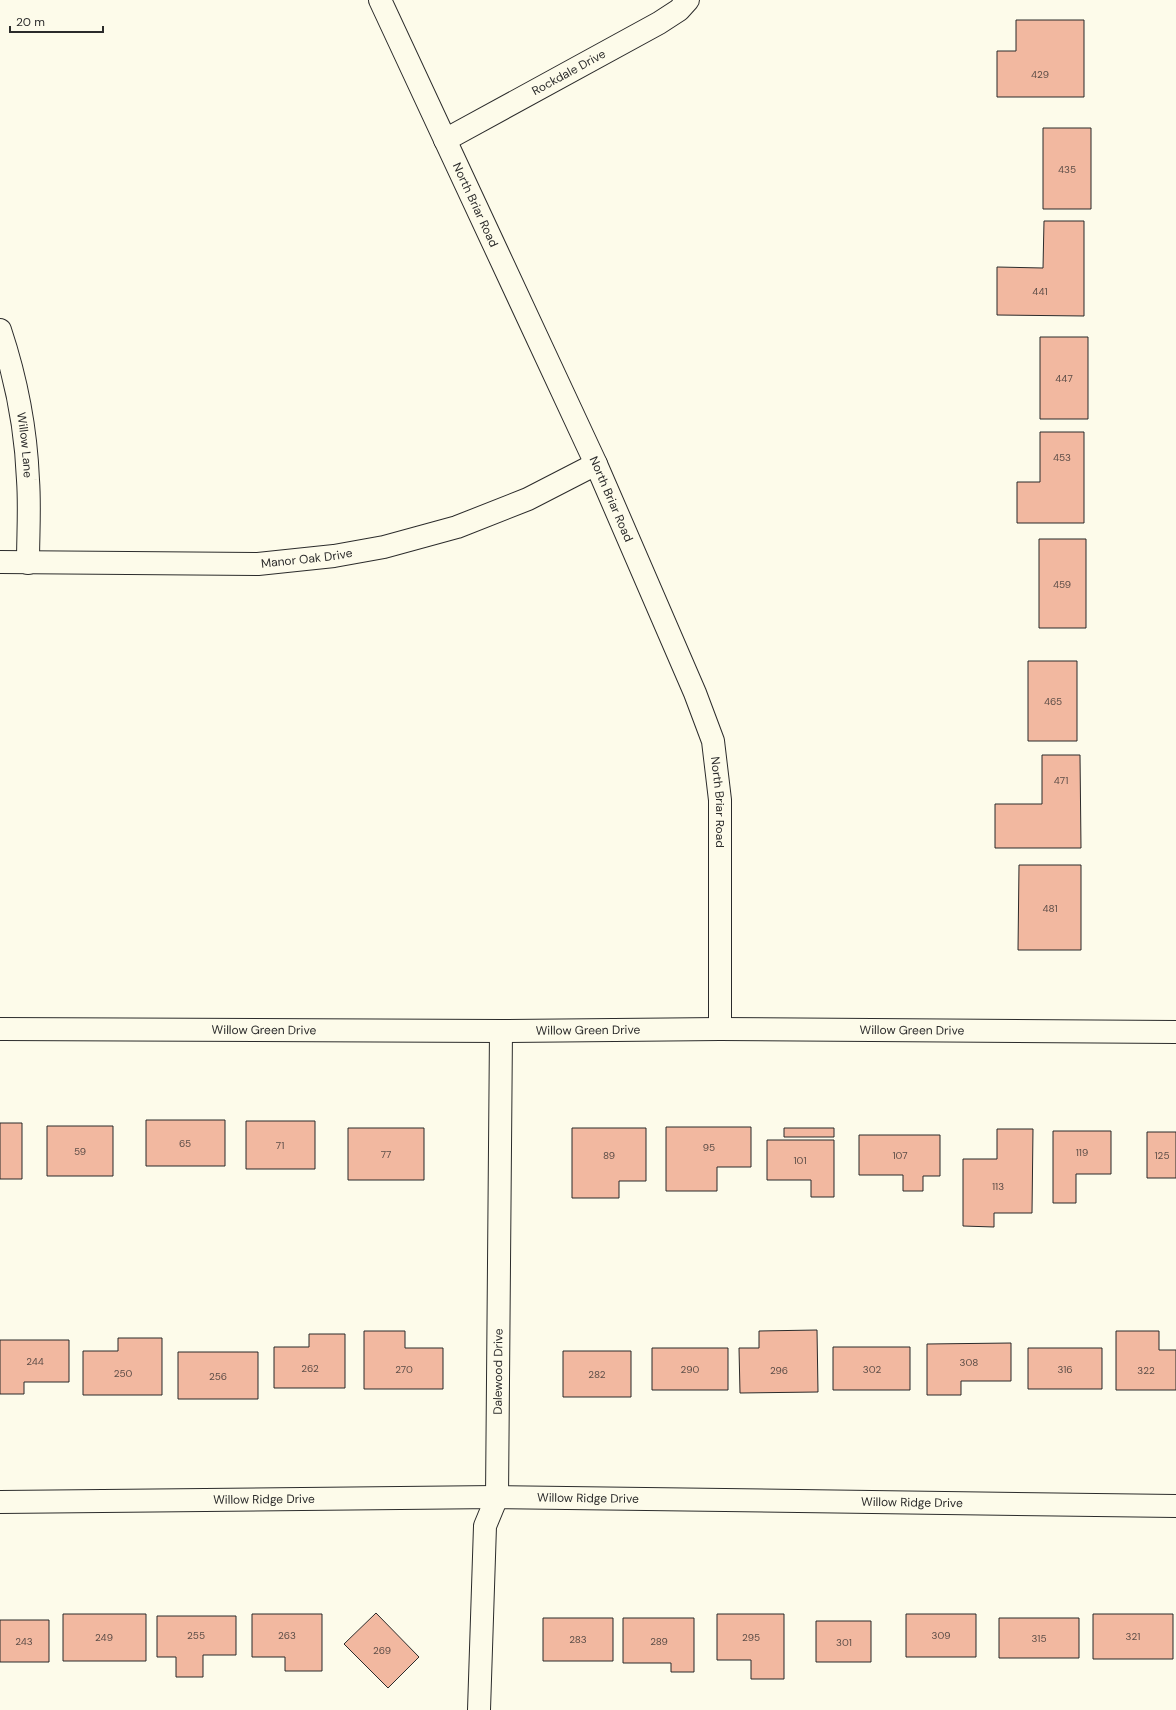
<svg xmlns="http://www.w3.org/2000/svg" width="1176" height="1710" font-family="'DM Sans',sans-serif">
  <rect width="100%" height="100%" fill="#fdfbea"/>
  <!-- building -->
  <path fill="#f2b8a0" stroke="#2b2b2b" d="M1016 20H1084V97H997V51H1016Z
    M1043 128H1091V209H1043Z
    M1044 221H1084V316L997 315V267L1043 268Z
    M1040 337H1088V419H1040Z
    M1040 432H1084V523H1017V482H1040Z
    M1039 539H1086V628H1039Z
    M1028 661H1077V741H1028Z
    M1042 755H1080L1081 848H995V804H1042Z
    M1019 865H1081V950H1018Z
    M146 1120H225V1166H146Z
    M246 1121H315V1169H246Z
    M0 1123H22V1179H0Z
    M47 1126H113V1176H47Z
    M666 1127H751V1167H717V1191H666Z
    M348 1128H424V1180H348Z
    M572 1128H646V1181H619V1198H572Z
    M784 1128H834V1137H784Z
    M997 1129H1033L1032 1213H994V1227L963 1226V1159H997Z
    M1053 1131H1111V1174H1076V1203H1053Z
    M1147 1132H1176V1178H1147Z
    M859 1135H940V1176H923V1191H903V1175H859Z
    M767 1140H834V1197H811V1180H767Z
    M817 1330 818 1392 740 1393 739 1348H759V1331Z
    M364 1331H405V1348H443V1389H364Z
    M1116 1331H1159V1350H1176V1390H1116Z
    M309 1334H345V1388H274V1347H309Z
    M118 1338H162V1395H83V1351H118Z
    M0 1340H69V1382H24V1394H0Z
    M1011 1343V1381H961V1395H927V1344Z
    M833 1347H910V1390H833Z
    M652 1348H728V1390H652Z
    M1028 1348H1102V1389H1028Z
    M563 1351H631V1397H563Z
    M178 1352H258V1399H178Z
    M376 1613 419 1657 388 1688 344 1644Z
    M63 1614H146V1661H63Z
    M252 1614H322V1671H285V1657H252Z
    M717 1614H784V1679H751V1660H717Z
    M906 1614H976V1657H906Z
    M1093 1614H1173V1659H1093Z
    M157 1616H236V1655H203V1677H176V1657H157Z
    M543 1618H613V1661H543Z
    M623 1618H694V1672H671V1663H623Z
    M999 1618H1079V1658H999Z
    M0 1620H49V1662H0Z
    M816 1621H871V1662H816Z"/>
  <g fill="none" stroke-linecap="round" stroke-linejoin="round">
    <defs>
      <g id="minor">
        <path id="s1" d="M380 0 596 464 695 693 713 741 720 800V1029"/>
        <path id="s2" d="M445 140 659 23 679 10 688 0"/>
        <path id="s3" d="M0 330C16 378 26 429 28 480 30 507 28 535 28 563"/>
        <path id="s4" d="M0 562 258 564 334 556 384 547 457 527 528 499 596 464"/>
        <path id="s5" d="M0 1029 501 1031 720 1029 1176 1032"/>
        <path id="s6" d="M0 1502 497 1497 1176 1506"/>
        <path id="s7" d="M479 1710 485 1526 497 1497 501 1031"/>
      </g>
    </defs>
    <!-- minor casing -->
    <use href="#minor" stroke="#2b2b2b" stroke-width="24"/>
    <!-- minor -->
    <use href="#minor" stroke="#fdfbea" stroke-width="22"/>
  </g>
  <g text-anchor="middle" stroke-width="3" stroke-linejoin="round" paint-order="stroke">
    <!-- number labels -->
    <g font-size="10" fill="#5d4e48">
      <text x="1040" y="78">429</text>
      <text x="1067" y="173">435</text>
      <text x="1040" y="295">441</text>
      <text x="1064" y="382">447</text>
      <text x="1062" y="461">453</text>
      <text x="1062" y="588">459</text>
      <text x="1053" y="705">465</text>
      <text x="1061" y="784">471</text>
      <text x="1050" y="912">481</text>
      <text x="185" y="1147">65</text>
      <text x="280" y="1149">71</text>
      <text x="709" y="1151">95</text>
      <text x="80" y="1155">59</text>
      <text x="1082" y="1156">119</text>
      <text x="386" y="1158">77</text>
      <text x="609" y="1159">89</text>
      <text x="900" y="1159">107</text>
      <text x="1162" y="1159">125</text>
      <text x="800" y="1164">101</text>
      <text x="998" y="1190">113</text>
      <text x="35" y="1365">244</text>
      <text x="969" y="1366">308</text>
      <text x="310" y="1372">262</text>
      <text x="404" y="1373">270</text>
      <text x="690" y="1373">290</text>
      <text x="872" y="1373">302</text>
      <text x="1065" y="1373">316</text>
      <text x="779" y="1374">296</text>
      <text x="1146" y="1374">322</text>
      <text x="123" y="1377">250</text>
      <text x="597" y="1378">282</text>
      <text x="218" y="1380">256</text>
      <text x="196" y="1639">255</text>
      <text x="287" y="1639">263</text>
      <text x="941" y="1639">309</text>
      <text x="1133" y="1640">321</text>
      <text x="104" y="1641">249</text>
      <text x="751" y="1641">295</text>
      <text x="1039" y="1642">315</text>
      <text x="578" y="1643">283</text>
      <text x="24" y="1645">243</text>
      <text x="659" y="1645">289</text>
      <text x="844" y="1646">301</text>
      <text x="382" y="1654">269</text>
    </g>
    <!-- street labels -->
    <g font-size="12" fill="#2b2b2b" stroke="#fdfbea">
      <text dy="4" stroke="none"><textPath href="#s2" startOffset="141">Rockdale Drive</textPath></text>
      <text dy="4" stroke="none"><textPath href="#s1" startOffset="226">North Briar Road</textPath></text>
      <text dy="4" stroke="none"><textPath href="#s3" startOffset="118">Willow Lane</textPath></text>
      <text dy="4" stroke="none"><textPath href="#s1" startOffset="550">North Briar Road</textPath></text>
      <text dy="4" stroke="none"><textPath href="#s4" startOffset="307">Manor Oak Drive</textPath></text>
      <text dy="4" stroke="none"><textPath href="#s1" startOffset="874">North Briar Road</textPath></text>
      <text dy="4" stroke="none"><textPath href="#s5" startOffset="264">Willow Green Drive</textPath></text>
      <text dy="4" stroke="none"><textPath href="#s5" startOffset="588">Willow Green Drive</textPath></text>
      <text dy="4" stroke="none"><textPath href="#s5" startOffset="912">Willow Green Drive</textPath></text>
      <text dy="4" stroke="none"><textPath href="#s7" startOffset="341">Dalewood Drive</textPath></text>
      <text dy="4" stroke="none"><textPath href="#s6" startOffset="588">Willow Ridge Drive</textPath></text>
      <text dy="4" stroke="none"><textPath href="#s6" startOffset="264">Willow Ridge Drive</textPath></text>
      <text dy="4" stroke="none"><textPath href="#s6" startOffset="912">Willow Ridge Drive</textPath></text>
    </g>
  </g>
  <!-- scale -->
  <path d="M10 26v6h93v-6" fill="none" stroke="#2b2b2b" stroke-width="2"/>
  <text x="16" y="26" font-size="12" fill="#2b2b2b" stroke="#fdfbea" stroke-width="3" paint-order="stroke">20 m</text>
</svg>
